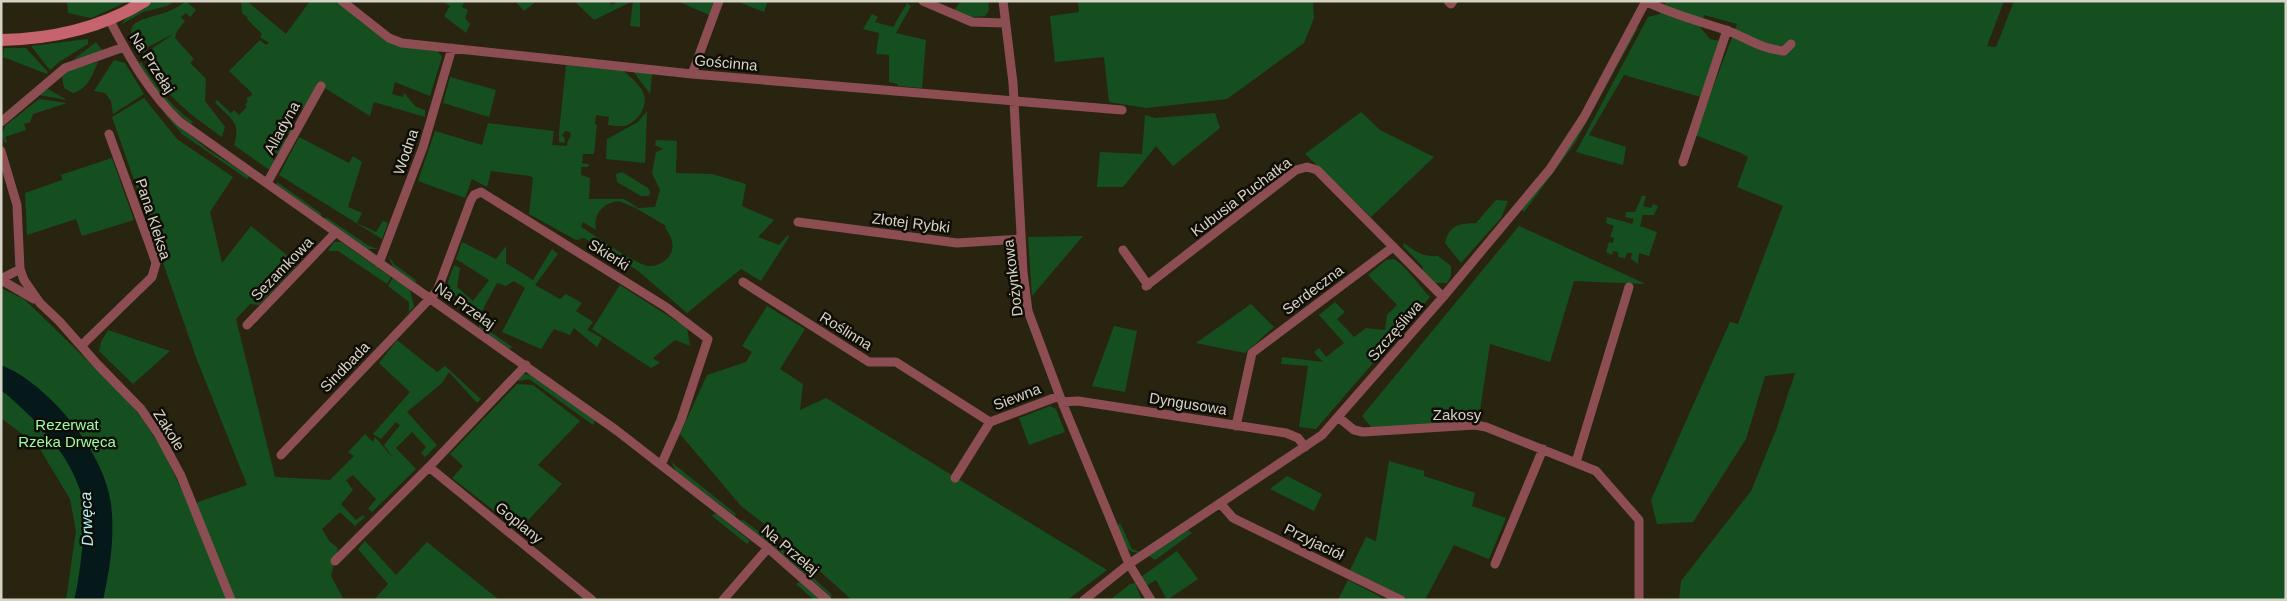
<svg xmlns="http://www.w3.org/2000/svg" width="2287" height="601" font-family="Arial,sans-serif">
  <rect width="100%" height="100%" fill="#29240f"/>
  <!-- green -->
  <path fill="#164f1f" fill-rule="evenodd" d="M67 1H129L91 18 68 13Z
    M154 1H175L167 6 143 12 122 24 125 19Z
    M186 1 196 10 190 17 186 13 181 17 185 21 177 31 175 38 194 59 190 63 206 79 205 101 225 127 222 137C187 112 163 95 144 54L175 33 148 47H144L146 51 143 53C114 19 144 21 169 11 175 9 181 5 186 1Z
    M241 1H247L286 34 310 1H337L361 22 392 43 436 49 442 57 430 96 395 82 392 94 403 97 404 93 416 107 425 110V117L374 102 370 116 323 87 304 108 290 109 287 125 292 128 290 134 285 133 283 138 288 139 280 155 276 153 272 155 273 160 279 158 273 168 268 169 234 145C242 120 229 119 215 102L217 100 231 113 234 110 239 115 247 107 245 105 248 101 246 99 252 95 251 92 229 71 260 40 266 45 269 43 260 37 262 34 247 19 248 18 242 13Z
    M441 1H465L462 7 468 10 465 18 470 24 466 33 444 16 450 6Z
    M515 1H537L524 11Z
    M574 1H609L612 5 619 1H640V27L630 26 633 1 594 20Z
    M677 1H714L709 15Z
    M736 1H768L764 12Z
    M961 1H988L989 10 985 16 972 17 953 12Z
    M1078 1H1313L1314 18 1304 43 1227 99 1146 108 1109 102 1104 57 1055 62 1050 16 1079 12Z
    M1666 1H2004L1987 46 1996 47 2014 1H2286V600H1679L1681 581 1751 491 1776 430 1795 373 1765 376 1746 439 1693 522 1657 524 1651 500 1730 322 1738 324 1783 206 1737 187 1748 157 1741 153 1695 135 1737 24 1704 15 1703 20 1664 6Z
    M907 3 911 6 896 33 926 40 922 88 898 86V84L889 82V55L876 54 879 33 863 29 872 14 878 17 875 22 893 27Z
    M1660 12 1699 26 1710 39 1719 41 1701 97 1624 75 1589 135 1626 147 1623 165 1576 152 1648 17 1660 14Z
    M1636 27 1638 28 1575 143 1524 212 1522 210 1573 142Z
    M88 39V44L59 62 50 70 31 46Z
    M96 42 103 51 73 60Z
    M4 48H26L48 72 47 74 3 57Z
    M114 60 125 63 144 94 113 114 111 101 105 93 94 91Z
    M98 62C93 74 87 90 73 93L64 88 62 77 69 70Z
    M141 62C155 85 170 106 193 122L191 124C169 107 153 87 139 63Z
    M566 65 624 71C630 77 639 84 643 92 649 106 638 122 624 126 619 127 612 125 608 125L609 117 596 115 595 124 597 125 594 154H583L582 163 589 164 588 167H581V175L590 178 589 199H624L638 208 655 207 660 190 652 173 656 152 663 149 655 145 656 140 677 141 676 173 712 174 746 184 742 206 774 220 758 237 779 245 788 235 789 237 761 281 741 269 687 313 637 270 584 238 576 240 529 214 533 178 530 176 491 171 487 187 472 179 465 198 418 181 435 131 482 145 488 123 554 131 552 145 567 146 568 140 571 136 570 132 565 131 562 135 565 139 564 143 559 142V132ZM619 201 636 208 666 226 665 228C671 236 675 244 671 253 668 261 657 267 648 266 633 263 596 236 581 227L583 222 596 230C593 214 603 203 619 201Z
    M633 71 652 74 650 94Z
    M450 77 496 90 489 117 443 103Z
    M48 89 67 100 39 95Z
    M144 98 177 139 233 177 210 212 222 263 251 226 298 264 259 305 250 304 236 319 275 477 330 480 354 456 348 452 365 434 373 442 375 437 393 458 384 445 400 425 396 422 381 439 373 434 410 392 379 363 397 340 437 372 445 366 481 399 477 403 449 372 442 383 407 412 437 445 425 457 421 453 426 447 412 432 396 448 416 469 372 512 368 509 376 499 353 475 346 480 353 490 341 504 356 520 363 515 365 517 355 526 340 512 322 529 329 541 338 548 331 576 344 600H66L76 531 70 499 38 446 1 418V288L24 299 119 391 142 418 161 447 190 507 198 502 247 485 197 360 112 117Z
    M39 99 67 103 33 114 30 122 24 124 26 130 5 137 7 142 5 143 2 135 5 126Z
    M647 111 645 163 606 159 607 139 638 122Z
    M1361 112 1380 130 1434 157 1371 217 1305 154Z
    M164 113 207 149 249 176 247 179 182 134Z
    M1215 113 1220 128 1173 166 1156 146 1123 187H1097L1100 152 1142 154 1145 115 1155 118Z
    M299 137 349 163 353 156 362 162 348 207 362 213 357 223 376 232 383 221 388 223 382 239 279 175Z
    M112 158 134 220 82 236 76 219 27 235 25 193 62 180 61 175Z
    M622 172 648 188 650 192 649 196H641L617 182 616 174Z
    M277 182 322 214 320 216 277 185Z
    M1642 196H1646L1643 206 1651 208 1653 204 1658 206 1654 215H1643L1640 226 1657 232 1649 256 1639 253 1638 264 1631 259 1632 253H1627L1625 258 1618 257V252L1613 251 1612 255 1606 252 1609 242 1613 243 1614 238 1610 237 1614 226 1606 223 1607 217 1632 224 1634 219 1625 217 1626 212H1635Z
    M1496 200 1508 201 1501 218 1461 263 1445 243C1450 224 1459 224 1476 223Z
    M326 217 369 246 378 249H367L324 219Z
    M1519 226 1646 284 1574 281 1550 362 1490 344 1479 417 1476 421 1372 428 1362 416Z
    M1083 236 1032 296 1028 237Z
    M334 242H341L391 277 387 284 338 251H328Z
    M462 242 496 259 506 246V263L533 280 552 249 558 254 535 285 560 299 566 294 582 303 576 311 593 322 587 330 602 338 597 347 574 328 570 335 554 329 541 349 502 332 525 288 514 281 506 286 497 283 480 315 449 291 448 282 454 265 460 268 457 287 473 301 489 280 456 259Z
    M1404 243C1416 252 1423 257 1438 256L1451 266V276L1447 283H1435L1422 271 1423 267 1403 246Z
    M388 255 394 264 417 281 415 282 394 269Z
    M1393 259C1403 262 1421 288 1430 297L1316 429 1299 427 1308 366 1281 364 1282 357 1323 362 1314 352 1319 348 1326 357 1344 343 1319 315 1335 302 1345 312 1337 319 1354 337 1366 328 1385 330 1387 315 1397 305 1368 275 1386 260Z
    M393 278 410 290 414 307 404 317 409 311V302L388 286Z
    M620 285 687 328 690 346 675 340 653 358 660 363 651 368 592 329Z
    M1251 304 1274 327 1245 353 1196 343Z
    M767 306 805 329 780 369 803 384 800 410 826 398 1107 570 1067 600H852L784 539 741 506 680 434 707 375 746 362 752 352 742 346Z
    M479 324 512 347 510 349 479 328Z
    M1114 326 1137 331 1125 392 1092 386Z
    M108 330 170 351 133 384 99 351 101 342Z
    M522 374 531 375 595 420 593 425 529 379 519 381 517 379Z
    M517 384 533 385 580 421 538 465 562 484 519 530 452 478 463 466 450 454Z
    M1050 406 1056 409 1065 432 1029 445 1019 418Z
    M1389 461 1424 471V476L1475 493 1472 506 1506 518 1489 559 1454 545 1425 600H1410L1350 570 1366 537 1376 541Z
    M671 462 736 514 735 516 676 471Z
    M1287 476 1322 494 1314 511 1270 489Z
    M714 514H717L750 541 747 544 712 516Z
    M742 519 782 549 832 595 831 597 779 551 741 521Z
    M1120 523 1132 549 1140 552C1125 556 1122 537 1117 526Z
    M1188 530 1192 533 1155 560 1149 556Z
    M365 541 396 575 427 542 498 599 374 600 388 584 358 549Z
    M1177 551 1198 579 1167 600 1156 580 1146 586 1141 577Z
    M1348 580 1381 597 1380 600H1338Z
    M800 582 818 597V600H814L796 584Z
    M1135 583 1142 600H1110L1130 584Z"/>
  <!-- water -->
  <path fill="#06191a" d="M1 365C49 384 105 453 111 504 115 535 110 570 103 600H74C80 579 88 513 81 493 68 452 38 422 6 394L1 391Z"/>
  <g fill="none" stroke-linecap="round" stroke-linejoin="round">
    <!-- minor -->
    <path stroke="#8c4e53" stroke-width="9" d="M342 1 389 38 402 43 692 74 1122 110
      M923 1 972 22 1005 23
      M1003 1 1013 83 1023 272 1028 311 1062 402 1129 564 1151 600
      M1448 1 1451 4 1453 1
      M1645 1C1671 14 1698 21 1726 30 1748 38 1760 49 1784 51L1791 44
      M109 19C129 57 149 93 180 122L616 430 768 548 827 600
      M692 74 719 1
      M1 122 65 68 124 47
      M1 151 17 205 20 269 24 280 40 303 59 321 98 365 141 409 159 435 181 476 231 600
      M1683 162 1727 30
      M267 183 321 86
      M798 222 957 243 1021 239
      M1123 250 1148 285
      M379 263 423 147 452 48
      M1 279 20 269
      M1 280 34 299
      M743 282 869 362H896L990 422
      M1146 286 1296 170 1307 167 1317 170 1443 297
      M247 325 336 232
      M82 345 152 277 156 263 153 254 109 134
      M1062 402 1078 401 1286 433 1298 438 1305 447
      M1338 417 1354 430 1363 432 1475 425 1486 427 1596 471 1639 520V600
      M1236 426 1252 353 1393 247
      M281 455 437 291 471 200 474 195 481 192 666 307 708 339 681 420 661 465
      M1576 462 1629 287
      M429 467 592 600
      M955 478 990 422 1059 396
      M1220 503 1233 518 1401 600
      M335 561 429 467 526 365
      M1495 564 1543 449
      M723 600 768 548
      M1084 600 1129 564 1322 435 1443 297 1550 169 1584 117 1646 1"/>
    <!-- secondary -->
    <path stroke="#c6646d" stroke-width="12" d="M1 40C52 39 102 28 145 1"/>
  </g>
  <g text-anchor="middle" stroke-width="5" stroke-linejoin="round" paint-order="stroke">
    <!-- street labels -->
    <g font-size="15" fill="#d5d3c6" stroke="#0f0d05">
      <text transform="translate(152 63) rotate(57)" y="5">Na Przełaj</text>
      <text transform="translate(726 63) rotate(5)" y="5">Gościnna</text>
      <text transform="translate(282 128) rotate(-61)" y="5">Alladyna</text>
      <text transform="translate(406 152) rotate(-71)" y="5">Wodna</text>
      <text transform="translate(1241 197) rotate(-37)" y="5">Kubusia Puchatka</text>
      <text transform="translate(153 219) rotate(72)" y="5">Pana Kleksa</text>
      <text transform="translate(911 223) rotate(7)" y="5">Złotej Rybki</text>
      <text transform="translate(609 255) rotate(32)" y="5">Skierki</text>
      <text transform="translate(282 269) rotate(-46)" y="5">Sezamkowa</text>
      <text transform="translate(1013 278) rotate(-97)" y="5">Dożynkowa</text>
      <text transform="translate(1313 290) rotate(-37)" y="5">Serdeczna</text>
      <text transform="translate(465 306) rotate(35)" y="5">Na Przełaj</text>
      <text transform="translate(846 331) rotate(32)" y="5">Roślinna</text>
      <text transform="translate(1395 331) rotate(-49)" y="5">Szczęśliwa</text>
      <text transform="translate(345 367) rotate(-46)" y="5">Sindbada</text>
      <text transform="translate(1017 397) rotate(-21)" y="5">Siewna</text>
      <text transform="translate(1188 404) rotate(9)" y="5">Dyngusowa</text>
      <text x="1457" y="420">Zakosy</text>
      <text transform="translate(169 430) rotate(58)" y="5">Zakole</text>
      <text transform="translate(519 523) rotate(39)" y="5">Goplany</text>
      <text transform="translate(1314 542) rotate(26)" y="5">Przyjaciół</text>
      <text transform="translate(790 550) rotate(40)" y="5">Na Przełaj</text>
    </g>
    <!-- park labels -->
    <g font-size="15" fill="#9cfea3" stroke="#0f0d05">
      <text x="67" y="430">Rezerwat<tspan x="67" dy="17">Rzeka Drwęca</tspan></text>
    </g>
    <!-- water labels -->
    <g font-size="16" font-style="italic" fill="#b4f1f6" stroke="#0f0d05">
      <text transform="translate(86 519) rotate(-92)" y="6">Drwęca</text>
    </g>
  </g>
  <!-- border -->
  <rect width="2287" height="601" fill="none" stroke="#d5d3c6" stroke-width="5"/>
</svg>
